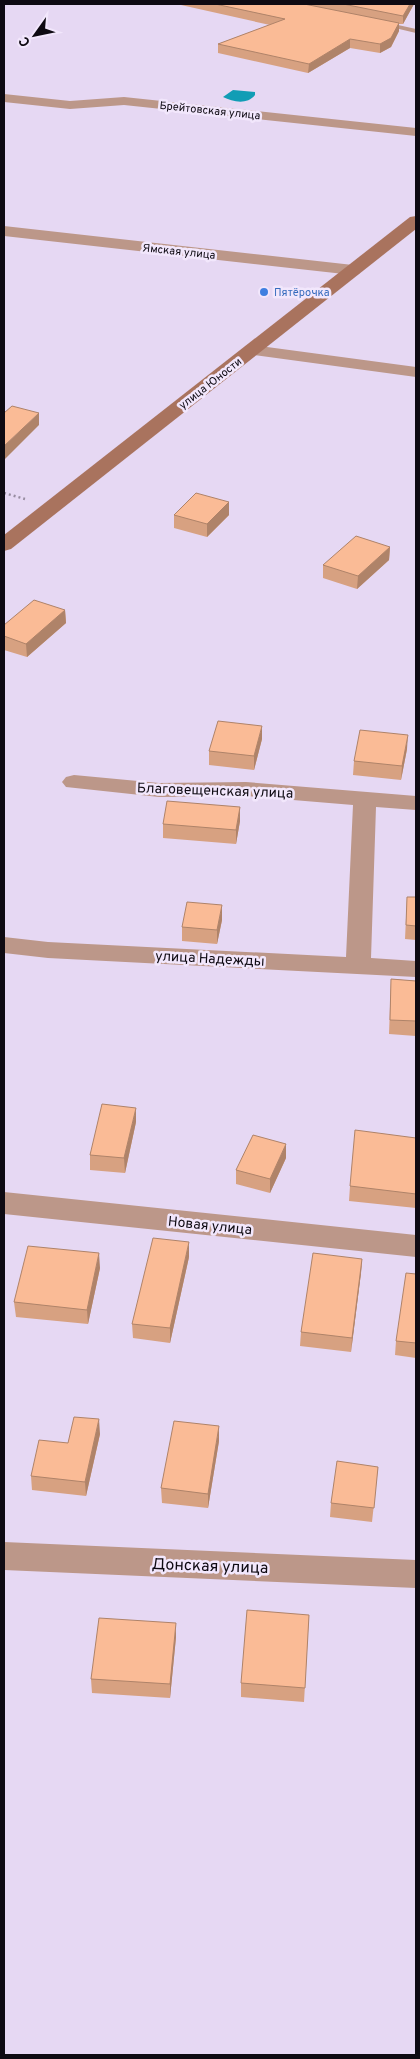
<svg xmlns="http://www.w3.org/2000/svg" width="420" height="2059" font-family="Overpass,sans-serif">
  <rect width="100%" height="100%" fill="#e6d8f3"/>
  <!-- water -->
  <path fill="#119db5" d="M233 90 255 92V95C247 105 233 102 223 97Z"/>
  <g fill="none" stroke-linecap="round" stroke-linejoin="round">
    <!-- path -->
    <path stroke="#978ca0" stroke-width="2.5" stroke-dasharray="2 3" stroke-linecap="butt" d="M4 493 25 499"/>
    <!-- lane -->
    <path fill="#bc9789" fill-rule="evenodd" d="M380 21 416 29V33L378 24V22Z"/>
    <!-- street -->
    <path fill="#bc9789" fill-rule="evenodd" d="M4 94 70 101 124 97 416 128V136L124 105 70 109 4 102Z
      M4 226 353 265 359 266 361 270 359 274 353 275 4 236Z
      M252 345 416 367V377L246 354 243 350 246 346Z
      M74 775 159 783 246 782 416 796V810L376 807 371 958 416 961V977L48 958 4 953V937L48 942 346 957 353 805 246 796 159 797 66 787 62 782 66 777Z
      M4 1192 416 1235V1257L4 1214Z
      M4 1542 416 1560V1588L4 1570Z"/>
    <!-- secondary -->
    <path fill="#a9735e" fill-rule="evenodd" d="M416 216V229L11 549 4 551V535L410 217Z"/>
  </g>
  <!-- wall -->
  <path fill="#d7a181" d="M181 4H414L403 24H399V31L391 47 380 53 350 48 308 73 218 53V44L270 25 181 5Z
    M229 502V515L207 537 174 528V515Z
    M390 547 389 560 357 589 323 578V565Z
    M65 610 66 623 27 657 4 650V625Z
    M262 739 254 770 209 765V751Z
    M407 749 401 780 353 775 354 761Z
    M240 807V821L236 844 163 838V824Z
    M407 897H416V940L405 939Z
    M222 920 217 944 182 941V927Z
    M391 979 416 981V1036L389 1034Z
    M136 1122 125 1173 90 1170V1155Z
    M416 1138V1208L349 1201 350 1186Z
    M286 1158 270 1193 236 1184V1170Z
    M189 1257 170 1343 133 1338 132 1324Z
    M362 1259 361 1273 351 1352 300 1346 301 1332Z
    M100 1268 88 1324 16 1317 14 1302Z
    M416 1274V1358L395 1355 396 1341Z
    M100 1434 86 1496 32 1490 31 1476 68 1443Z
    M219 1441 208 1508 162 1503 161 1488Z
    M378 1467 372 1522 330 1517 331 1503Z
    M309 1615 304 1702 241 1697V1683Z
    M176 1637 170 1698 92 1693 91 1679Z"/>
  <!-- shaded-wall -->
  <path fill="#af8369" d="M410 4H414L403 24V16Z
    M399 23V31L391 47 380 53V44Z
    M350 39V48L308 73 309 64Z
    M39 413V425L4 460V446Z
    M229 502V515L207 537V524Z
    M390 547 389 560 357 589 358 576Z
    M65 610 66 623 27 657 26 644Z
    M262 726V739L254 770V756Z
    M408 735 407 749 401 780 402 766Z
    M240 807V821L236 844V830Z
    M222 905V920L217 944V930Z
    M136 1108V1122L125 1173 124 1158Z
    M286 1144V1158L270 1193V1179Z
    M189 1242V1257L170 1343V1328Z
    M99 1253 100 1268 88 1324 87 1310Z
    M362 1259 361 1273 351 1352 352 1338Z
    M99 1419 100 1434 86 1496 85 1482Z
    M219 1426V1441L208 1508V1494Z
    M176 1623V1637L170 1698V1684Z"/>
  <!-- building -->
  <path fill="#fabb96" stroke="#af8369" d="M215 4H304L399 23 391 38 380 44 350 39 309 64 218 44 285 19Z
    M343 4H410L403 16Z
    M12 406 39 413 4 446V413Z
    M196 493 229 502 207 524 174 515Z
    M356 536 390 547 358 576 323 565Z
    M34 600 65 610 26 644 4 636V625Z
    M218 721 262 726 254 756 209 751Z
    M360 730 408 735 402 766 354 761Z
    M167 801 240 807 236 830 163 824Z
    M407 897H416V926L406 925Z
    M187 902 222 905 217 930 182 927Z
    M391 979 416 981V1021L390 1020Z
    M102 1104 136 1108 124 1158 90 1155Z
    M355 1130 416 1138V1194L350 1186Z
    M253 1135 286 1144 270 1179 236 1170Z
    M153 1238 189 1242 170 1328 132 1324Z
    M28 1246 99 1253 87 1310 14 1302Z
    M313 1253 362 1259 352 1338 301 1332Z
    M406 1273 416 1274V1343L396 1341Z
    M74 1417 99 1419 85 1482 31 1476 39 1440 68 1443Z
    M174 1421 219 1426 208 1494 161 1488Z
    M337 1461 378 1467 374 1508 331 1503Z
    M247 1610 309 1615 305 1688 241 1683Z
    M99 1618 176 1623 170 1684 91 1679Z"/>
  <!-- markers -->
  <circle fill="#3f7fe0" stroke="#f2e7fc" stroke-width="2" cx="264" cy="292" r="5"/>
  <g text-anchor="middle" stroke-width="5" stroke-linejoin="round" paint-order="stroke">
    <!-- far-street labels -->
    <g font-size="11" fill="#0e0a12" stroke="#f2e7fc">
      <text transform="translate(210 110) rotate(6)" y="4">Брейтовская улица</text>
      <text transform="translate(179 251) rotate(6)" y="4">Ямская улица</text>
      <text transform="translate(210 383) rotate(-38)" y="4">улица Юности</text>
    </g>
    <!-- far-shop labels -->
    <g font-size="11" fill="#366cbe" stroke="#f2e7fc" text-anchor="start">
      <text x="274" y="296">Пятёрочка</text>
    </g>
    <!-- street labels -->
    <g font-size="14" fill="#0e0a12" stroke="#f2e7fc">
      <text transform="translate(215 790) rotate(2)" y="5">Благовещенская улица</text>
      <text transform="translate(210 958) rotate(3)" y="5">улица Надежды</text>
      <text transform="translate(210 1225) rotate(6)" y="5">Новая улица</text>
    </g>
    <!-- near-street labels -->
    <g font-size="16" fill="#0e0a12" stroke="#f2e7fc">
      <text transform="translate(210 1565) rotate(2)" y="6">Донская улица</text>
    </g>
  </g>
  <!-- border -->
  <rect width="420" height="2059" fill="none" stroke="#0e0a12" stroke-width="10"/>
  <!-- north arrow -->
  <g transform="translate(35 35) rotate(237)" stroke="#f2e7fc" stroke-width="4" paint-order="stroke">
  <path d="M0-4L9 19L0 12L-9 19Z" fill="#0e0a12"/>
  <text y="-8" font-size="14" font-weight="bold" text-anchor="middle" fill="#0e0a12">С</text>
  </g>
</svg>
